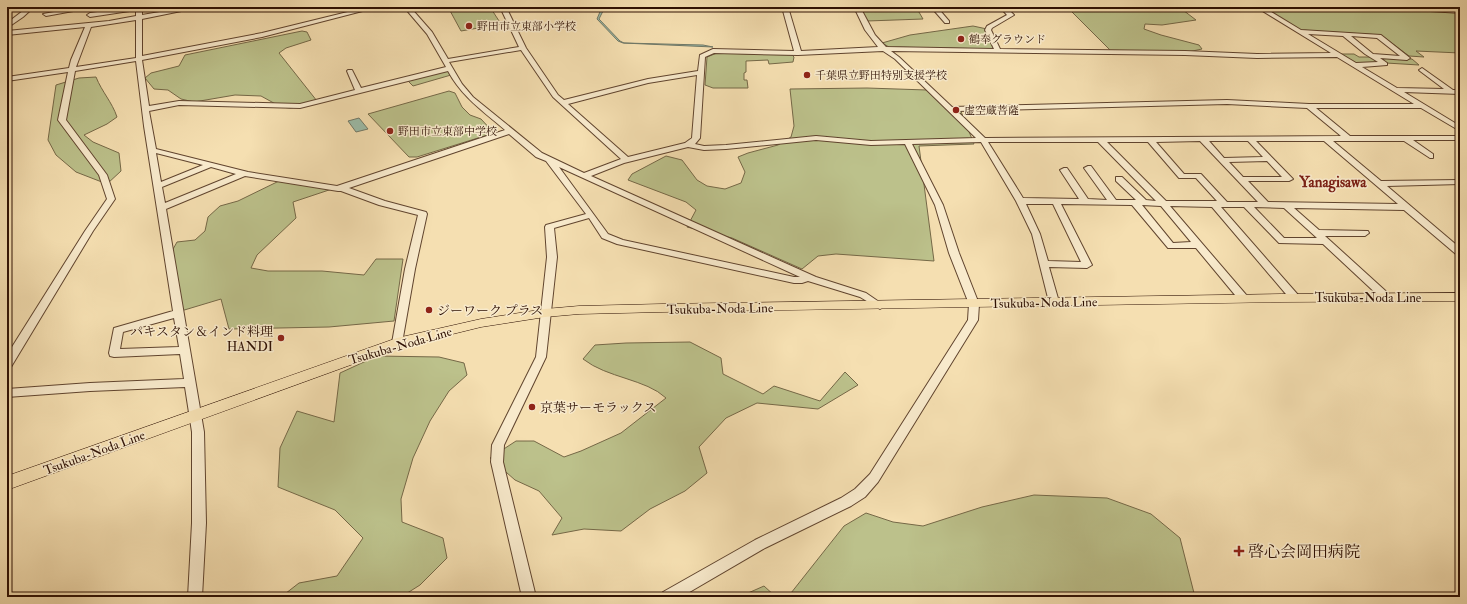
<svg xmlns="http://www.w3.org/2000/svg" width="1467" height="604" font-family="'IM FELL Double Pica','Noto Serif JP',serif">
  <rect width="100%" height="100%" fill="#f5dfb1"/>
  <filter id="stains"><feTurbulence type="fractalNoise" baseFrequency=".005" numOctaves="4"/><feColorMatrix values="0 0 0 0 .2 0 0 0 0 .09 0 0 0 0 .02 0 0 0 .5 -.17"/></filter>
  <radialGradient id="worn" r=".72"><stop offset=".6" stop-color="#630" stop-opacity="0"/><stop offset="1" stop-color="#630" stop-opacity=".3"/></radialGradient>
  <!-- green -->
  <path fill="#bcc18b" stroke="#756847" d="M448 7H490L501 24 461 31Z
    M860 7H916L923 19 867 21Z
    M1067 7H1179L1196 20 1162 25 1145 24 1144 29 1161 35 1199 45 1202 49 1188 52 1113 53Z
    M1262 7H1304L1342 10 1340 7H1393L1460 11V37L1457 38 1460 40V53L1416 51 1424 57 1409 56 1381 35 1300 30Z
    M973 26 987 29 994 49 889 47 882 43 910 35Z
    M302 31 307 32 311 40 286 48 279 53 317 101 307 106 290 108 281 107 261 96 235 95 194 102 181 99 168 90 154 89 145 78 151 73 179 66 185 55Z
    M717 53 792 55 794 57 793 62 769 64 768 60 746 61V72L744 73V80H747L748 88H713L705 85 707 57Z
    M1341 54H1354L1359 57H1370L1379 62 1358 64Z
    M1379 58 1412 59 1419 65 1386 63Z
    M447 70 451 75 413 86 408 81Z
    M96 77C102 92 112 102 117 117L107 124 84 135 93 142 119 153 121 171 107 184 76 172 56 155 48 140 56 85 79 78Z
    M867 88 927 90 946 108 960 109 974 144 919 146 934 261 836 254 818 256 802 269 732 238 687 227 696 210 686 202 628 180 632 174 666 156 682 160 697 180 707 186 725 189 741 183 745 172 738 157 748 153 778 145 791 137 794 126 790 89Z
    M449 91 455 93 462 107 470 115 481 119 494 133 417 157H409L368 114Z
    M279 181 332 189 293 202 296 218 257 255 251 268 268 271H322L364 275 376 259H403L394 321 329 327 229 329 221 299 181 311 172 251 177 242 195 240 205 231 208 217 220 206 238 201Z
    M690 342 721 358 723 374 763 394 774 386 820 401 845 372 858 385 818 409 757 403 726 418 699 447 707 473 685 491 650 509 621 531 584 529 552 535 562 518 539 491 515 480 490 458 516 441H534L564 457 581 451 621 433 666 398C646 379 607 378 583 359L595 345 626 343Z
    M377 356 439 357 464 363 467 375 449 391 430 421 413 458 401 499 402 522 443 538 447 558 420 585 401 597H281L299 583 337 576 363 538 335 510 278 487 280 448 297 411 334 422 340 373Z
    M1034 495 1107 498 1151 514 1180 538 1195 597H784L791 593 844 526 866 513 893 522 923 526 982 507Z
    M764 586 776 597H739Z"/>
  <!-- water -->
  <path fill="#9cbdaa" stroke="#707867" d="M602 7H605L599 19 620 41 624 43 703 45 713 47 623 43 618 41 597 19Z
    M359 118 368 129 356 132 348 121Z"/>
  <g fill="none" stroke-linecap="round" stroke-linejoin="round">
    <defs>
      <path id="minor" d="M28 7H34L23 17 7 28V23Z
        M81 7H95L46 16 43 14Z
        M134 7H142V15L189 7H201L142 19V56L262 33 368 7H378L262 37 142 60 149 106 179 101 300 104 355 90 347 71 348 70H352L361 88 446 67 427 34 404 7H410L432 32 448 59 519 47 500 7H534L531 9 508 11 526 48 558 95 564 100 648 79 698 71 700 55 713 49 794 51 782 7H788L801 51 878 47 865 30 854 7H860L875 35 886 47 994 49 985 30 987 26 1007 15 1000 7H1006L1014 15 992 28 991 30 1000 49 1185 51 1257 54 1331 53 1256 7H1263L1301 30 1381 35 1410 58 1407 60 1380 58 1387 63V65L1362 67 1397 88 1444 89 1420 71 1419 70 1422 68 1453 90H1460V94L1404 92 1460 126V131L1421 108H1316L1350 136H1460V140H1413L1433 154V158H1430L1404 141H1333L1381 181 1460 180V184L1387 186 1460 248V256L1457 255 1404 210 1294 208 1319 230 1368 231 1369 233 1365 236H1325L1390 295 1391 297 1390 299H1382L1323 244 1279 243 1244 207H1221L1299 296 1300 298 1299 300H1291L1212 207 1170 206 1248 297 1249 299 1248 301H1240L1196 248H1168L1132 205 1061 204 1092 265 1087 268 1049 267 1059 302 1054 305 1049 302 1032 234 1016 201 981 142 912 144 943 205 959 253 979 304 978 320 878 482 865 497 851 506 765 548 681 597H661L663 592 755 540 841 498 855 489 870 474 968 320 969 304 949 253 935 205 905 144 871 145 816 140 726 149 704 150 688 147 624 163 591 176 816 277 866 293 885 306 880 309 860 297 808 281 802 283H794L617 244 602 238 589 218 554 228 557 257 546 357 504 445 503 462 536 597H522L491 462 492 445 536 357 547 257 545 227 546 225 586 214 546 161 536 157 509 134 349 188 385 201 426 212 427 214 415 269 402 343 401 346H393L392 343 405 269 418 215 379 205 341 191H338L245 176 166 209 204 432 206 523 202 597H188L192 523V432L185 387 90 391 7 397V389L90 383 184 379 180 354 114 357 110 356 109 353 114 328 173 311 144 126 136 61 75 71 66 120 107 175 115 199 93 231 11 367 7 368V355L85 231 107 199 99 175 58 120 68 72 7 81V77L69 68 71 60 85 27 7 35V31L109 21 136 16V10L90 17 87 15 90 13ZM136 20V58L76 67 91 27ZM1308 34 1343 36 1365 54 1378 62 1356 63ZM1351 36 1377 38 1400 56 1373 54ZM521 50 553 97 621 159 584 173 542 153 473 97 462 84 449 62ZM883 51 895 59 976 138 871 141 816 136 726 145 704 146 695 144 700 138 705 57 714 53 798 55ZM891 51 1185 55 1257 58 1337 57 1414 104H1309L1227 100 952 107 899 57ZM448 71C462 97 483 111 505 130L337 186 248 172 156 149 149 111 179 105 300 108ZM697 75 692 138 685 143 628 157 568 104 648 83ZM1227 104 1307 108 1341 136 985 138 957 111ZM1200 141 1258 202H1227L1201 174H1184L1156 142ZM1209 141H1248L1263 157 1224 158ZM1256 141H1324L1398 204 1268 202 1248 181H1289L1293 179ZM988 142H1098L1156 201 1146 200 1122 177H1116V181L1136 200H1116L1091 166H1088L1084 168 1107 200 1088 199 1067 168H1064L1060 170 1079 199 1023 198ZM1107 142H1148L1179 178H1196L1217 201H1166ZM156 153 203 165 161 182ZM1267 161 1282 177H1243L1229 162ZM211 167 236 174 165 203 162 187ZM559 167 800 277H794L623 240 608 234ZM1026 204H1053L1081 262 1048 261 1040 234ZM1142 205 1161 206 1191 242 1173 243ZM1254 207 1284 208 1317 238H1284ZM174 318 179 347 120 349 123 332Z
        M931 7H937L949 21V23H945Z
        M1398 7 1460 9V13L1401 9Z"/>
      <path id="major" d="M1460 293V301L1281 302 662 312 579 314 545 317 481 327 400 347 7 490V476L397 338 481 319 545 309 579 306 662 304 1281 294Z"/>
    </defs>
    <!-- minor casing -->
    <use href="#minor" stroke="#60442e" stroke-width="2"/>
    <!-- major casing -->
    <use href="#major" stroke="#2e1003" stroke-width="1"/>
    <!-- minor -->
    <use href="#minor" fill="#f8eacc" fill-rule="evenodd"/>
    <!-- major -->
    <use href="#major" fill="#f5dfb1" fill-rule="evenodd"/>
  </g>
  <!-- markers -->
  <g fill="#8f2418" stroke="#f8eacc" stroke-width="1.5">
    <circle cx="469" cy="26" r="4"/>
    <circle cx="961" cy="39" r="4"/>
    <circle cx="807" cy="75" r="4"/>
    <circle cx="956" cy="110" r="4"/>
    <circle cx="390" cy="131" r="4"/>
    <circle cx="429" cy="310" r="4"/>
    <circle cx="281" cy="338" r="4"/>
    <circle cx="532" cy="407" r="4"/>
    <path d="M1237 545h4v4h4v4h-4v4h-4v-4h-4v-4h4z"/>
  </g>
  <g text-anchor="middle" stroke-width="3" stroke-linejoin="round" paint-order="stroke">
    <!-- far-poi labels -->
    <g font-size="11" fill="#2e1003" stroke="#f8eacc" text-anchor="start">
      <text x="477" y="30">野田市立東部小学校</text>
      <text x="969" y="43">鶴奉グラウンド</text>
      <text x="815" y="79">千葉県立野田特別支援学校</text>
      <text x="964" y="114">虚空蔵菩薩</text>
      <text x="398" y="135">野田市立東部中学校</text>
    </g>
    <!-- street labels -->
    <g font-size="13" fill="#2e1003" stroke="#f8eacc">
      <text x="1368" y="302">Tsukuba-Noda Line</text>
      <text transform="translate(1044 302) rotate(-1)" y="5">Tsukuba-Noda Line</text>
      <text transform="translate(720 308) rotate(-1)" y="5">Tsukuba-Noda Line</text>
      <text transform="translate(400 345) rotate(-16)" y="5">Tsukuba-Noda Line</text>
      <text transform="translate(94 452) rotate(-20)" y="5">Tsukuba-Noda Line</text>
    </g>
    <!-- poi labels -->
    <g font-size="13" fill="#2e1003" stroke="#f8eacc" text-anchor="start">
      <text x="437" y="315">ジーワーク プラス</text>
      <text x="273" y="336" text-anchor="end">パキスタン＆インド料理<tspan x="273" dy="15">HANDI</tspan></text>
      <text x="540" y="412">京葉サーモラックス</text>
    </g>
    <!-- quarter labels -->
    <g font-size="15" font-weight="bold" fill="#7a1f14" stroke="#f8eacc">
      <text x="1333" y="187">Yanagisawa</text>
    </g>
    <!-- near-poi labels -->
    <g font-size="16" fill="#2e1003" stroke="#f8eacc" text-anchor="start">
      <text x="1248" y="557">啓心会岡田病院</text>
    </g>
  </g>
  <!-- margin -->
  <rect width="1467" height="604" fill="none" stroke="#f5dfb1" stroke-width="24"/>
  <rect x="8" y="8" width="1451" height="588" fill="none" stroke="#2e1003" stroke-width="2"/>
  <rect x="12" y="12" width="1443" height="580" fill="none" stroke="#2e1003"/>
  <rect width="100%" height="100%" filter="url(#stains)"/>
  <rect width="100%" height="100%" fill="url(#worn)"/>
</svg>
